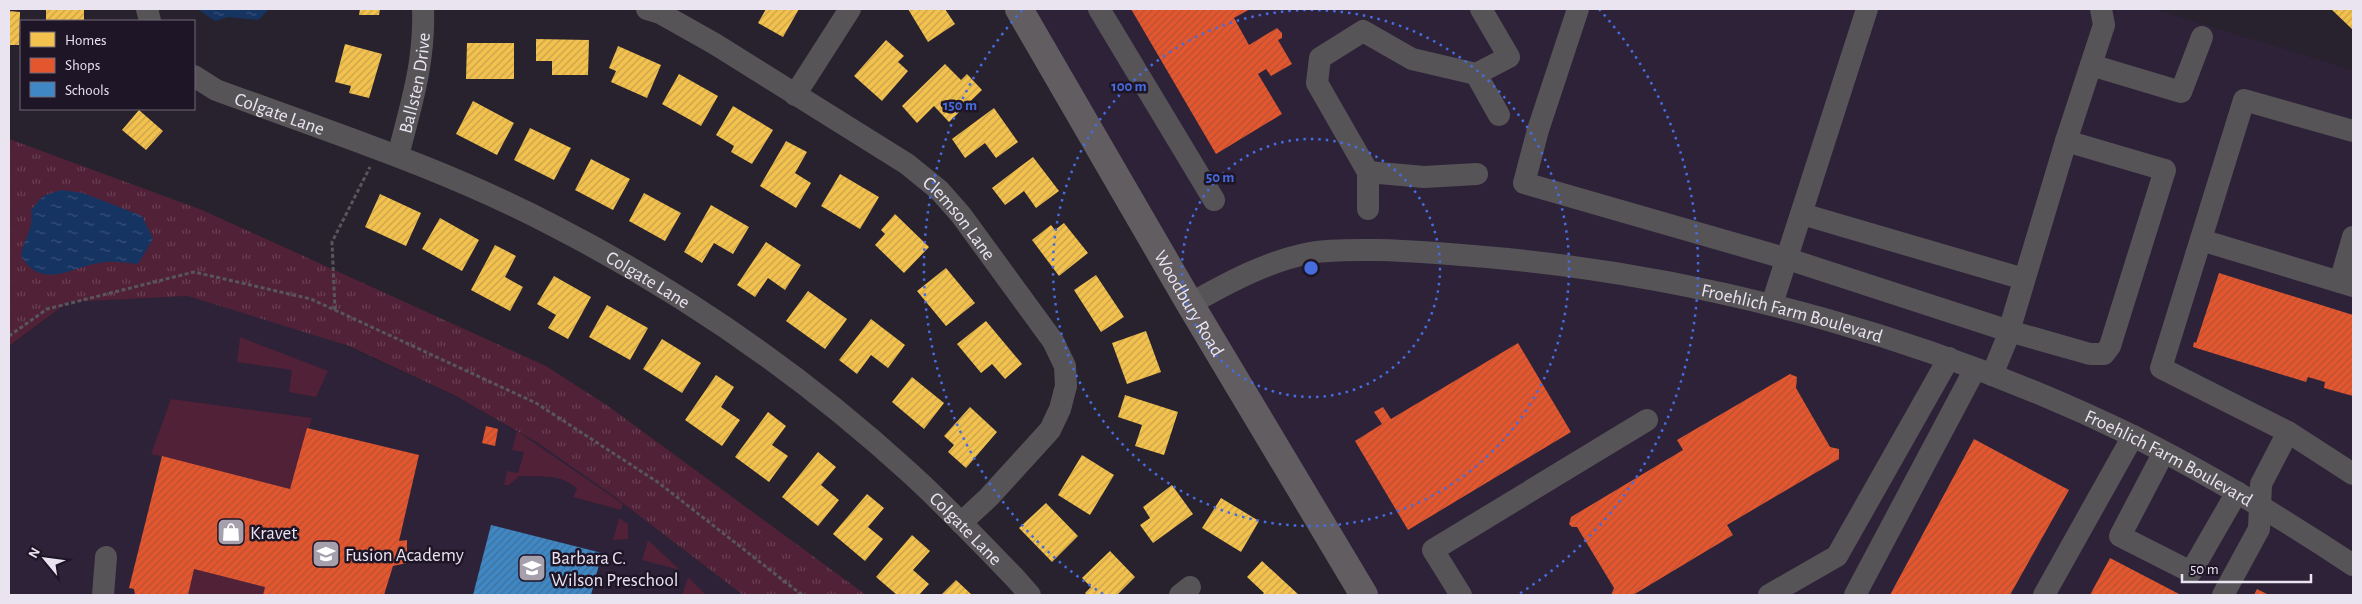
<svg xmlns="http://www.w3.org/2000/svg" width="2362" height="604" font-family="'Alegreya Sans',sans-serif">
  <defs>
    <pattern id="park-tufts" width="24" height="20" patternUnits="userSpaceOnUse" patternTransform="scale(1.25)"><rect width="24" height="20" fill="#502137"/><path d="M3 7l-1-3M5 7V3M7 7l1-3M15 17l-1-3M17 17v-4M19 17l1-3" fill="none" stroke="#694154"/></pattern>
    <pattern id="water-ripples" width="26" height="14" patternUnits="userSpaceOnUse" patternTransform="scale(1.25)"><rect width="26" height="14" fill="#163462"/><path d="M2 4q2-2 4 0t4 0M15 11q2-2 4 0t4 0" fill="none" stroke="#385179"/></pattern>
    <pattern id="homes-hatch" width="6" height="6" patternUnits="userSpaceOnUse" patternTransform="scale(1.25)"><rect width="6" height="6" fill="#f2c14e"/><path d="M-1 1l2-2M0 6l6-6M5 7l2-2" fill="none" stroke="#c7a24c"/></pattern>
    <pattern id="shops-hatch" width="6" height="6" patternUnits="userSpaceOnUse" patternTransform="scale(1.25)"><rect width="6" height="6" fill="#e4572e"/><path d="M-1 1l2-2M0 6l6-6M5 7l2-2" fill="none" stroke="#b55136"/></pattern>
    <pattern id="schools-hatch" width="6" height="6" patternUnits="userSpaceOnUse" patternTransform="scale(1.25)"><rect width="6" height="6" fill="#3f88c5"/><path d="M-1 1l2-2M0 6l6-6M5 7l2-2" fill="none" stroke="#417099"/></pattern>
  </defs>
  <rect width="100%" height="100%" fill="#27222d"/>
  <!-- built -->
  <path fill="#2d2238" d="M1023 9H2154L2353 70V595H1368Z
    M188 296 324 336 451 394 567 460 743 595H9V347L68 302Z"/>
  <!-- grass -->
  <path fill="#502137" d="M240 337 328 371 316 397 289 392 292 370 237 362Z
    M171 399 312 418 290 489 151 454Z
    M517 431 623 504 621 510 573 497 577 489C562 473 539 477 519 476L509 485H504L507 471 518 473 524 452 512 450Z
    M619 518 628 524V539L613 540Z
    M648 540 680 570 642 560Z
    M194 569 265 587 263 595H160Z
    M688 577 706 595H682Z"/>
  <!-- park -->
  <path fill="url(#park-tufts)" d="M9 139 202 210 546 366 608 406 866 595H743L611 494 538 443 454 395 349 346 188 296 68 302 9 346Z"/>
  <!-- water -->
  <path fill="url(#water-ripples)" d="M198 9H269L258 20 228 17 215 21Z
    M61 190 83 193 142 216 153 239 138 264C127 263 116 261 106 262 74 264 44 293 21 256 24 237 34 230 31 210L43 196Z"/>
  <!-- homes -->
  <path fill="url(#homes-hatch)" d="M46 9H84V21H46Z
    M360 9H380L379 15H359Z
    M766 9H799L783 37 758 23Z
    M908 9H945L955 24 928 42Z
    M2331 9H2353V30Z
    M9 11 20 12 19 45H9Z
    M536 39 589 40 588 75H552V61H536Z
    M886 40 904 56 898 62 908 71 882 101 854 76Z
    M467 43H514V79H466Z
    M345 44 382 54 369 98 349 93 351 86 335 82Z
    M618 46 661 65 647 98 611 82 616 71 609 68Z
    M945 64 961 80 967 74 982 90 949 122 934 106 917 123 902 106Z
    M679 74 718 96 701 126 662 104Z
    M473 101 514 123 497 155 456 134Z
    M733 106 773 130 752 164 731 152 734 146 716 135Z
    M994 108 1018 142 996 158 985 143 965 158 952 139Z
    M139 110 163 131 146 150 122 130Z
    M530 128 571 148 554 180 514 160Z
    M786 141 807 152 795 173 811 183 796 208 760 186Z
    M1033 157 1059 191 1036 208 1024 191 1005 205 992 188Z
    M591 159 630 179 613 210 575 190Z
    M840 174 879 197 860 229 821 206Z
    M644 193 681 213 665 241 629 221Z
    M380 194 421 213 406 246 365 227Z
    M711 205 749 227 733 254 714 243 702 263 684 252Z
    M895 214 929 247 904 273 875 245 885 234 881 230Z
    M440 218 479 240 462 271 422 249Z
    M1064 223 1088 253 1059 276 1032 240 1051 225 1055 230Z
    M766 242 801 265 785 290 768 278 755 297 737 285Z
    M495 245 516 256 505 277 523 287 510 311 471 290Z
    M946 268 975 303 946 326 917 291Z
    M1096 275 1124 317 1101 332 1074 290Z
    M554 276 591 297 568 339 548 328 556 315 537 304Z
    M808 291 847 319 825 349 786 321Z
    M607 305 648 328 630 360 589 337Z
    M871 319 905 345 888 368 871 355 857 374 839 360Z
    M986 321 1022 364 1005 379 992 364 981 373 957 344Z
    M1146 331 1161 372 1127 384 1112 343Z
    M662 339 701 363 682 393 643 369Z
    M716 375 734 387 721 407 740 420 722 446 685 420Z
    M912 377 944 403 924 429 892 402Z
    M1125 395 1178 412 1164 455 1135 446 1142 425 1118 417Z
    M970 407 997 432 966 468 948 452 954 445 944 436Z
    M768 412 786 426 772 445 788 456 769 482 735 457Z
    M818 452 836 467 821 485 839 500 818 526 782 497Z
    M1082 455 1114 475 1090 515 1058 495Z
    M1172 485 1193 514 1153 543 1140 525 1150 518 1143 507Z
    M867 494 884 508 868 527 883 539 865 561 833 534Z
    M1221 498 1259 521 1241 552 1202 528Z
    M1046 503 1078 536 1052 562 1019 528Z
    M912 535 930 551 913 570 929 584 919 595H897L876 577Z
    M1110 551 1135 577 1117 595H1087L1085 593 1091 587 1082 578Z
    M1262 561 1299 595H1262L1264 593 1247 577Z
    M956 580 972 595H941Z"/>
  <!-- shops -->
  <path fill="url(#shops-hatch)" d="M1131 9H1250L1234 18 1249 45 1277 28 1282 33V38L1278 40 1292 64 1271 76 1266 69 1258 74 1282 114 1216 154Z
    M2219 273 2353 315V396L2324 388 2325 382 2308 377 2306 382 2193 347 2194 342 2196 343Z
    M1518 343 1571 432 1408 530 1355 441 1382 424 1374 412 1383 407 1391 419Z
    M1790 374 1797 377 1796 388 1830 447 1839 449V459L1727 525 1733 535 1633 595H1611L1614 588 1577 527H1572L1569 524 1571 517 1683 450 1677 440Z
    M486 426 498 429 495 446 482 443Z
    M307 428 419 455 399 541 407 540V563L393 566 384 595H263L265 587 194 569 188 595H135L134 589 129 588 162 456 290 489Z
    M1974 439 2069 490 2010 595H1890Z
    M2110 558 2181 595H2090Z
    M2257 589 2269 595H2254Z"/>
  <!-- schools -->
  <path fill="url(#schools-hatch)" d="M491 525 602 553 591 595H473Z"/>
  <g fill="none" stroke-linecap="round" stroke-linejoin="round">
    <!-- path -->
    <path stroke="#58565a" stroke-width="3" stroke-dasharray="4 2.5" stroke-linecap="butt" d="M335 310 332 242 370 167
      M9 336 47 309 194 272 311 299 536 403 659 483 802 595"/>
    <!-- minor -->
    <g stroke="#575458" stroke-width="22">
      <path d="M147 9 150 21"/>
      <path id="s1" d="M647 9 660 13 715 44 907 164 939 190 961 215 1053 341 1065 366 1066 386 1060 409 1050 430 989 497 961 523"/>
      <path d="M1099 9 1214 200"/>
      <path d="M1578 9 1538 130 1524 183 1788 259 2009 331 2090 354H2104L2110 346 2165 170 2066 141"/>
      <path d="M2091 65 2181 92 2202 37"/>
      <path d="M1476 74 1499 115"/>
      <path id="s2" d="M194 76 216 90C331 132 448 170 556 227 684 293 805 377 911 474 947 507 981 543 1015 578L1030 595"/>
      <path d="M795 95 850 9"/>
      <path id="s3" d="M398 156C411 105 425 62 423 9"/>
      <path d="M1368 172 1424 177 1477 174"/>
      <path d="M1368 209V172L1317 83 1320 58 1363 31 1412 59 1476 74 1509 57 1481 9"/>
      <path d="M1802 214 2024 279"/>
      <path d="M2201 240 2353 286"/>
      <path d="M2340 282 2353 237"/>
      <path id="s4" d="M1190 304C1227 283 1268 261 1310 253 1332 249 1355 250 1378 250 1422 251 1465 255 1508 259 1725 281 1937 341 2133 436 2209 474 2282 518 2353 565"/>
      <path d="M1772 304 1867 9"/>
      <path d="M1992 375 2006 341 2066 141 2104 25 2101 9"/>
      <path d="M2288 432 2353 474"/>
      <path d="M2164 452 2120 536 2191 572 2237 492"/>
      <path d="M103 595 106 557"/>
      <path d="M1180 595 1190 587"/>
      <path d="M1461 595 1433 550 1647 420"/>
      <path d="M1769 595 1837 556 1949 358"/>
      <path d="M1855 595 1975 369"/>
      <path d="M2044 595 2133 436"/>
      <path d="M2223 595 2259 529 2261 484 2288 432 2161 368 2244 100 2353 131"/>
    </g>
    <!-- major -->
    <path stroke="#615d61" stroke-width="28" id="s5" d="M1019 9 1190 304 1364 595"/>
  </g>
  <!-- distance rings -->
  <g fill="none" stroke="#466cdd" stroke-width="2.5" stroke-dasharray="2.5 5">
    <circle cx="1311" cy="268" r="129"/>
    <circle cx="1311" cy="268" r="258"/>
    <path d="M1103 594A387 387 0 0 1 1023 9M1599 9A387 387 0 0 1 1519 594"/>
  </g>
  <!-- icons -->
  <defs>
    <symbol id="shop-square" viewBox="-11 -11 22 22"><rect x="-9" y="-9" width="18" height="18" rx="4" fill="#a6a0ac" stroke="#1e1527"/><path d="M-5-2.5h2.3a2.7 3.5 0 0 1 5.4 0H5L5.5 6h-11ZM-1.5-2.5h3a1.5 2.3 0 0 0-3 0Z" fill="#fff"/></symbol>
    <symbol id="school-square" viewBox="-11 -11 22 22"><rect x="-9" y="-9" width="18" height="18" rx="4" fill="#a6a0ac" stroke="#1e1527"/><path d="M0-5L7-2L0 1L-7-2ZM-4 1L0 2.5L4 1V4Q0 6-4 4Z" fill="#fff"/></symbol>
  </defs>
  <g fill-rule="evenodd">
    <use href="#shop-square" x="215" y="516" width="32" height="32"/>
    <use href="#school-square" x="310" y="538" width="32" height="32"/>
    <use href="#school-square" x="516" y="552" width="32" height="32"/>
  </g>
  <g text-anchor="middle" stroke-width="5" stroke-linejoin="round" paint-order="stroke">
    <!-- street labels -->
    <g font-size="19" fill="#eae4f1" stroke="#1e1527">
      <text dy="7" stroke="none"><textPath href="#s3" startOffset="75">Ballsten Drive</textPath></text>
      <text dy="7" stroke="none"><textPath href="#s2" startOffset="94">Colgate Lane</textPath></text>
      <text dy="7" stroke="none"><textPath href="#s1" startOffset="379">Clemson Lane</textPath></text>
      <text dy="7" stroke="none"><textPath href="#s2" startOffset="499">Colgate Lane</textPath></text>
      <text dy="7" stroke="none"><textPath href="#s5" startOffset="340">Woodbury Road</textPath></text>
      <text dy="7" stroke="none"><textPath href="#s4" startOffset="619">Froehlich Farm Boulevard</textPath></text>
      <text dy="7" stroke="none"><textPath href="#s4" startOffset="1024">Froehlich Farm Boulevard</textPath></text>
      <text dy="7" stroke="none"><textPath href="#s2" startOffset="904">Colgate Lane</textPath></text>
    </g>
    <!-- poi labels -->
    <g font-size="19" fill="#eae4f1" stroke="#1e1527" text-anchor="start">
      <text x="250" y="539">Kravet</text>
      <text x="345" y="561">Fusion Academy</text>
      <text x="551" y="564">Barbara C.<tspan x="551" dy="22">Wilson Preschool</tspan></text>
    </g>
  </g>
  <circle cx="1311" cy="268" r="8" fill="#466cdd" stroke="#1e1527" stroke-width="2.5"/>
  <g font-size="15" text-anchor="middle" font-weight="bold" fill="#466cdd" stroke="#1e1527" stroke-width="5" stroke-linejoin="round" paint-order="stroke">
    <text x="1129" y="91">100 m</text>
    <text x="960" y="110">150 m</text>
    <text x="1220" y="182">50 m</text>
  </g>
  <!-- border -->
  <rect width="2362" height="604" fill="none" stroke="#eae4f1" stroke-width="20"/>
  <!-- legend -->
  <rect x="20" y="20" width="175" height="90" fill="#1e1527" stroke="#706878"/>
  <rect x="30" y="32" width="25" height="15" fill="#f2c14e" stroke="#706878"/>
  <text x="65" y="45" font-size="15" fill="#eae4f1">Homes</text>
  <rect x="30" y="58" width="25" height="15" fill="#e4572e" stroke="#706878"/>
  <text x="65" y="70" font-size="15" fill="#eae4f1">Shops</text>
  <rect x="30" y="82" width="25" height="15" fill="#3f88c5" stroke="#706878"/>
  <text x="65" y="95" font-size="15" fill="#eae4f1">Schools</text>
  <!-- north arrow -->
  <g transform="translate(45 559) rotate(299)" stroke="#1e1527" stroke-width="4" paint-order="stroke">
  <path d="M0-4L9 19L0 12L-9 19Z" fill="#eae4f1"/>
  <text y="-8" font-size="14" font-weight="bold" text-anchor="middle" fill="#eae4f1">N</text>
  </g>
  <!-- scale -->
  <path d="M2182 574v8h129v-8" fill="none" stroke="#eae4f1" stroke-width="2.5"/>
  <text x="2190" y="574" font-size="15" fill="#eae4f1" stroke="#1e1527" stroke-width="4" paint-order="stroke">50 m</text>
</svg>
